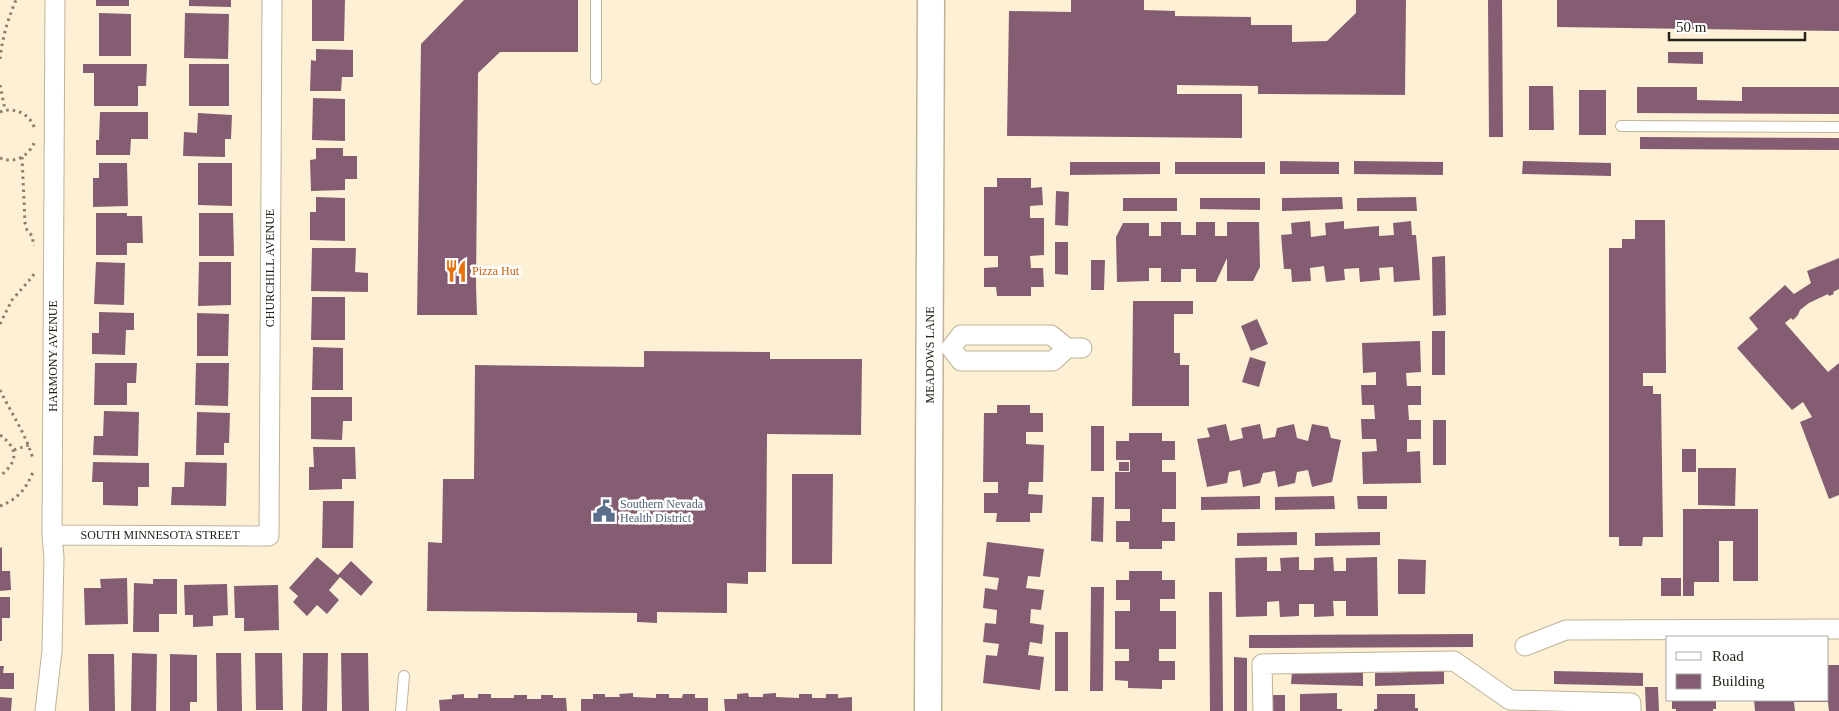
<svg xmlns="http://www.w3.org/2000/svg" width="1839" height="711" font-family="'Times New Roman',serif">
  <rect width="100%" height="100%" fill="#fdf0d4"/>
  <!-- building -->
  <path fill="#855d73" d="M96 0H129V6H96Z
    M189 0H231V7L189 6Z
    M312 0H345L344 41H312Z
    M464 0H578V52H500L478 73 476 285 477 315H417L421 44Z
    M1071 0H1144V10L1175 11V16L1251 17V25H1292V42L1327 41 1356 13V0H1406L1405 95 1258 94V86L1177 85V94H1242V138L1007 136 1009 11 1071 12Z
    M1488 0H1502L1503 137H1489Z
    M1557 0H1839V31L1557 27Z
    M99 13 131 14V56H99Z
    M185 13 229 14 228 59 184 58Z
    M316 49 353 50V77H342L341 91H310L311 60 316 61Z
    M1668 52H1703V64L1668 63Z
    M83 64H147L146 86H138V106H94V73H83Z
    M189 64H229V106H189Z
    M1529 86H1553L1554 130H1529Z
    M1637 87H1697V100L1742 101V87H1839V114L1637 113Z
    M1579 90H1606V135H1579Z
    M313 98 345 99V141L312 140Z
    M100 112H148V139H131L130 155H96V140H99Z
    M198 113 232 115 231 139H225V157L183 156 184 132 197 133Z
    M1640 137 1839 138V150L1640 149Z
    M316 148H343V156H357V179H345V190L311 191 310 160 316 159Z
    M1280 161 1339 162V174H1280Z
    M1354 161 1443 162V175L1354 174Z
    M1523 161 1611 163V176L1522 174Z
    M1070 162H1160V174L1070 175Z
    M1175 162H1265V174H1175Z
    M99 163H127L128 206 93 207V178H99Z
    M198 163H232V206L198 205Z
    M997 178H1031V188L1042 187 1043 205 1030 206V218H1044V255L1030 256 1031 268H1043L1044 287H1031V296H997L996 287H984V268L998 267V256H984V187H997Z
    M1056 191 1069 192 1068 226 1055 225Z
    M316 197 345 198V241L310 240V212H316Z
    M1342 197 1343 209 1282 211V198Z
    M1416 197 1417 211H1357V198Z
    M1123 198H1177V211H1123Z
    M1200 198H1260V210L1200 209Z
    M96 213H127V216H142L143 243H127V255H96Z
    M199 213H233L234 256H199Z
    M1635 220H1665L1666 373H1643V386H1653V394H1661L1663 537H1643L1642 546H1619V537H1609V248H1622V239H1635Z
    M1310 221 1311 237 1326 235 1325 223 1344 221V229L1379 226V236L1394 235 1393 223 1411 221 1412 235H1416L1420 280 1394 282 1393 267 1379 268 1380 280 1360 282 1359 268 1344 269 1345 280 1326 282 1324 266 1310 268 1311 281 1292 282 1291 269H1284L1281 235 1292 234 1291 223Z
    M1161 222H1181V235H1196V222H1215V236H1227V222H1259L1260 267 1253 281H1227V258L1216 282H1196V269H1181V282H1161V268H1149V281L1117 282 1116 237 1123 223H1149V236H1161Z
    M1055 242H1068V275L1055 274Z
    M312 248H356L355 272 368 273V292L311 291Z
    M1445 256 1446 315 1433 316 1432 257Z
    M1839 258V289L1833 292 1834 294 1829 296 1828 294 1809 303 1800 310 1798 315 1793 320 1791 318 1785 323 1828 372 1839 363V495L1829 499 1800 422 1812 417 1803 402 1792 410 1737 348 1758 329 1749 318 1785 285 1794 294 1811 283 1807 271Z
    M1091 260H1105L1104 290H1091Z
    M96 262 125 263 124 305 94 304Z
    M199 262H231V305L198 306Z
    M312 297H345V340H311Z
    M1133 301H1193V314H1174V353H1180V365H1189V406H1132Z
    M99 312 134 313V330H126L125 355 92 354V333H99Z
    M197 313 229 314 228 356H197Z
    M1257 319 1268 344 1251 351 1241 326Z
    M1432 331H1445V375H1432Z
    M1420 341 1421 372 1406 373 1407 386H1421V405H1408L1409 420H1421V439H1407V452L1420 451 1421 483 1363 484 1362 452 1377 451 1376 439H1362L1361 419H1375L1374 405H1362L1361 385H1376V372L1363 373 1362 343Z
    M313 347 343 348V390H312Z
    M644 351 770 352V359H862L861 435 767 434 766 572H748V584L727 583V613L657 612V623L637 622V613L427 611 428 542 442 543 443 479H474L475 365 644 367Z
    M1250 357 1266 362 1259 387 1242 382Z
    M95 363H137L136 383H127V405H94Z
    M196 363H229L228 406 195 405Z
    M311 397H352V421H343L342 440 311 439Z
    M997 405H1030V413H1043V432H1026V444L1044 445 1043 482H1029L1028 494 1043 495 1042 513H1030V522H996L997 513H984V493H998V482H983L984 413H997Z
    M104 411 139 412 138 456 93 455 94 436H103Z
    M197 412 230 413 229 443H224V455H196Z
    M1433 420H1446V465H1433Z
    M1226 424 1230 441 1243 438 1241 428 1260 424 1263 439 1275 437 1277 428 1294 424 1297 438 1308 441 1312 424 1328 427 1331 438 1341 440 1332 482 1312 487 1308 470 1297 472 1295 483 1278 487 1275 471 1263 473 1260 483 1243 487 1240 470 1229 472 1227 483 1207 487 1197 439 1210 437 1207 428Z
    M1091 426H1104V471H1091Z
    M1129 433H1162V441H1175V460H1162V472H1176V509H1162V522H1175V541H1162V549H1129V542H1116V521H1130V509H1115V472H1130V460H1116V441H1129Z
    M313 447H355L356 479H342V489L309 490V467H314Z
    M1682 449H1696V472H1682Z
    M93 462 149 463V487H138V506L103 505V482H92Z
    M185 462 227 463 226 506 171 505 172 487H184Z
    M1119 462H1129V471H1119Z
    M1698 468H1736L1735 506 1698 505Z
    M792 474H833L832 564H792Z
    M1260 496V509L1201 510V497Z
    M1334 496 1335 509 1275 510V497Z
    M1357 496H1387V509H1358Z
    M1092 497H1104L1103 542 1091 541Z
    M323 501H354L353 548H322Z
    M1683 509H1758V581H1733V541H1719V582H1694V596H1683Z
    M1297 532V545L1237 546V533Z
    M1380 532V545L1315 546V533Z
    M987 542 1044 549 1040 577 1028 576 1026 588 1044 590 1041 610 1031 609 1030 623 1044 625 1042 644 1030 642 1028 655 1044 657 1040 690 983 683 986 655 997 656 999 644 983 642 985 623 996 624 997 610 983 608 985 588 997 590 999 578 983 576Z
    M2 547V571H10L11 590 0 591V548Z
    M317 557 338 575 351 561 373 582 361 596 340 577 329 590 339 600 327 614 317 605 307 616 293 602 298 596 289 588Z
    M1267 557V571H1281L1280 558 1299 557V570H1314V558L1333 557 1334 571H1346V558L1377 557 1378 616H1346V601H1333L1334 616 1314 617V604H1299V616L1280 617 1279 601 1267 602V616L1236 617 1235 558Z
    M1398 559 1426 560 1425 594H1398Z
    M1129 571H1162V580H1175V599H1160V611H1176V649H1159V661H1175V680H1162V689L1128 688V681L1115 680V661H1129V649H1115V611H1130V600H1116V580H1129Z
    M127 578 128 624 85 625 84 588H101L100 579Z
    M1661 578H1681V596H1661Z
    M153 579H177V614H159V632H133L134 583 153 584Z
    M227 584 228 615 213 616V626L193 627V615H185L184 585Z
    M278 585 279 630 244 631V618H235L234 586Z
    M1091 587H1104L1103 691H1090Z
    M1209 592H1222L1223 711H1210Z
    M0 597H10V618H2V641H0Z
    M1055 632H1068V691H1055Z
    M1473 634V647L1249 648V635Z
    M132 653 157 654 156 711H131Z
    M216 653H241L242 711H217Z
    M255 653H282L283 710H256Z
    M303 653H328L327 711H302Z
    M341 653H368L369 711H342Z
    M88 654H114L115 711H89Z
    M170 654 197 655V702H190V711H170Z
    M1234 657 1247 658V711H1234Z
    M1828 665H1839V711H1829L1828 702H1794L1795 711H1755L1754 700H1828Z
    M0 666H4L3 673H14V689H0Z
    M1292 671 1363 672V686L1291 684Z
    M1444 671V684L1375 686V673Z
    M1554 671 1643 673V686L1554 684Z
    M1645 687H1658L1659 711H1646Z
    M633 693V697L656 698V694H669V698H682L683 694H695V698H708V711H581V699H593V694H605V697H620L619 694Z
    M748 693 749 697H763V694L776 693V697L799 698V694H812V698H826V694H838V698L852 697V711H725L724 699H737V694Z
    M1337 693V709H1342V711H1300V694Z
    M464 694V698H478V694H491V698H514V695H527V699H541V695H553V698H566L567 711H440L439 700 452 699V695Z
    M1377 694H1415V708H1418V711H1374V709H1377Z
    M1272 695H1285V711H1272Z
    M0 697 12 698 11 711H0Z
    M1672 700H1716V709H1713V711H1676V709H1672Z"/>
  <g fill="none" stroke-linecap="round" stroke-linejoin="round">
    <defs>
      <path id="lane" d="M596 0V79
        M1621 126 1839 127
        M401 711 404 676"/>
      <path id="street" d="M951 348 961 335H1051L1067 348H1082
        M951 348 961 361H1053L1067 348
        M52 535 269 536 272 0
        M1525 646 1566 630 1839 629
        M45 711 52 651 54 557 52 535 55 0
        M1263 711 1262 664 1454 661 1510 700 1631 703V711"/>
      <path id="secondary" d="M928 711 931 0"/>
    </defs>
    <!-- lane casing -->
    <use href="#lane" stroke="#bfb398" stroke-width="12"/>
    <!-- street casing -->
    <use href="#street" stroke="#bfb398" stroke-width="21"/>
    <!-- secondary casing -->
    <use href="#secondary" stroke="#bfb398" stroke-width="29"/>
    <!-- path -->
    <path stroke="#89806e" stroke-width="3" stroke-dasharray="2.5 4" stroke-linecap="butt" d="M0 59C2 38 8 19 16 0
      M0 85 5 110
      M0 112C14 106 31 114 35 130
      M22 157 25 223 27 230 32 236 34 246
      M0 158C16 164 29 156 35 141
      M0 324 12 300 33 276 34 272
      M0 390C11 413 26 434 33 459
      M0 435C19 449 18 462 0 476
      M14 450 29 445
      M0 506C18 499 26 489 33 472"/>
    <!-- lane -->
    <use href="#lane" stroke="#fff" stroke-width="10"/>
    <!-- street -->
    <use href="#street" stroke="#fff" stroke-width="19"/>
    <!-- secondary -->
    <use href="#secondary" stroke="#fff" stroke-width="26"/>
  </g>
  <!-- icons -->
  <defs>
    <symbol id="restaurant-bare" viewBox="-9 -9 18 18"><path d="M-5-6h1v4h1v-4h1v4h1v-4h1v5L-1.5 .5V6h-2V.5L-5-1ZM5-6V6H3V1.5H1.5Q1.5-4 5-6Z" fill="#e8710a" stroke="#fff" stroke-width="2.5" paint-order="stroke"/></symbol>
    <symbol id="civic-bare" viewBox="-9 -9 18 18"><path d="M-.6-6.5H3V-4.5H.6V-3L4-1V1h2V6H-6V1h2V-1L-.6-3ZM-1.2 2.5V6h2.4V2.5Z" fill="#5c6f8a" stroke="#fff" stroke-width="2.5" paint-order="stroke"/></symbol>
  </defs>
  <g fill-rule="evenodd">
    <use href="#restaurant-bare" x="440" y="255" width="32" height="32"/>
    <use href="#civic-bare" x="588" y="495" width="32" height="32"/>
  </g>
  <g text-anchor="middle" stroke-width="5" stroke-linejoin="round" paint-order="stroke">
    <!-- street labels -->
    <g font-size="12" fill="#282319" stroke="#fff">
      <text transform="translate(270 268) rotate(-90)" y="4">CHURCHILL AVENUE</text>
      <text transform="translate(930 355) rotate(-90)" y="4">MEADOWS LANE</text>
      <text transform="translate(53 356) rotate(-90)" y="4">HARMONY AVENUE</text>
      <text x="160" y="539">SOUTH MINNESOTA STREET</text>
    </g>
    <!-- food labels -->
    <g font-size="12" fill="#c56008" stroke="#fff" text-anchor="start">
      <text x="472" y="275">Pizza Hut</text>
    </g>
    <!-- service labels -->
    <g font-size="12" fill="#4e5e75" stroke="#fff" text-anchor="start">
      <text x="620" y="508">Southern Nevada<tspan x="620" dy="14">Health District</tspan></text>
    </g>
  </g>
  <!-- legend -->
  <rect x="1666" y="636" width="162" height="65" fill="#ffffff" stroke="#a9a7a3"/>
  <rect x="1676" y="652" width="25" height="8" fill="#ffffff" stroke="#a9a7a3"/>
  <text x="1712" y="661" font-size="15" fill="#282319">Road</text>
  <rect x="1676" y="674" width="25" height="15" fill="#855d73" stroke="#a9a7a3"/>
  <text x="1712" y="686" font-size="15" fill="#282319">Building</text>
  <!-- scale -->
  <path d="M1669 32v8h136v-8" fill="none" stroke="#282319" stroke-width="2.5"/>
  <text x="1676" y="32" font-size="15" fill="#282319" stroke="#ffffff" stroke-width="4" paint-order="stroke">50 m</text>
</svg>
